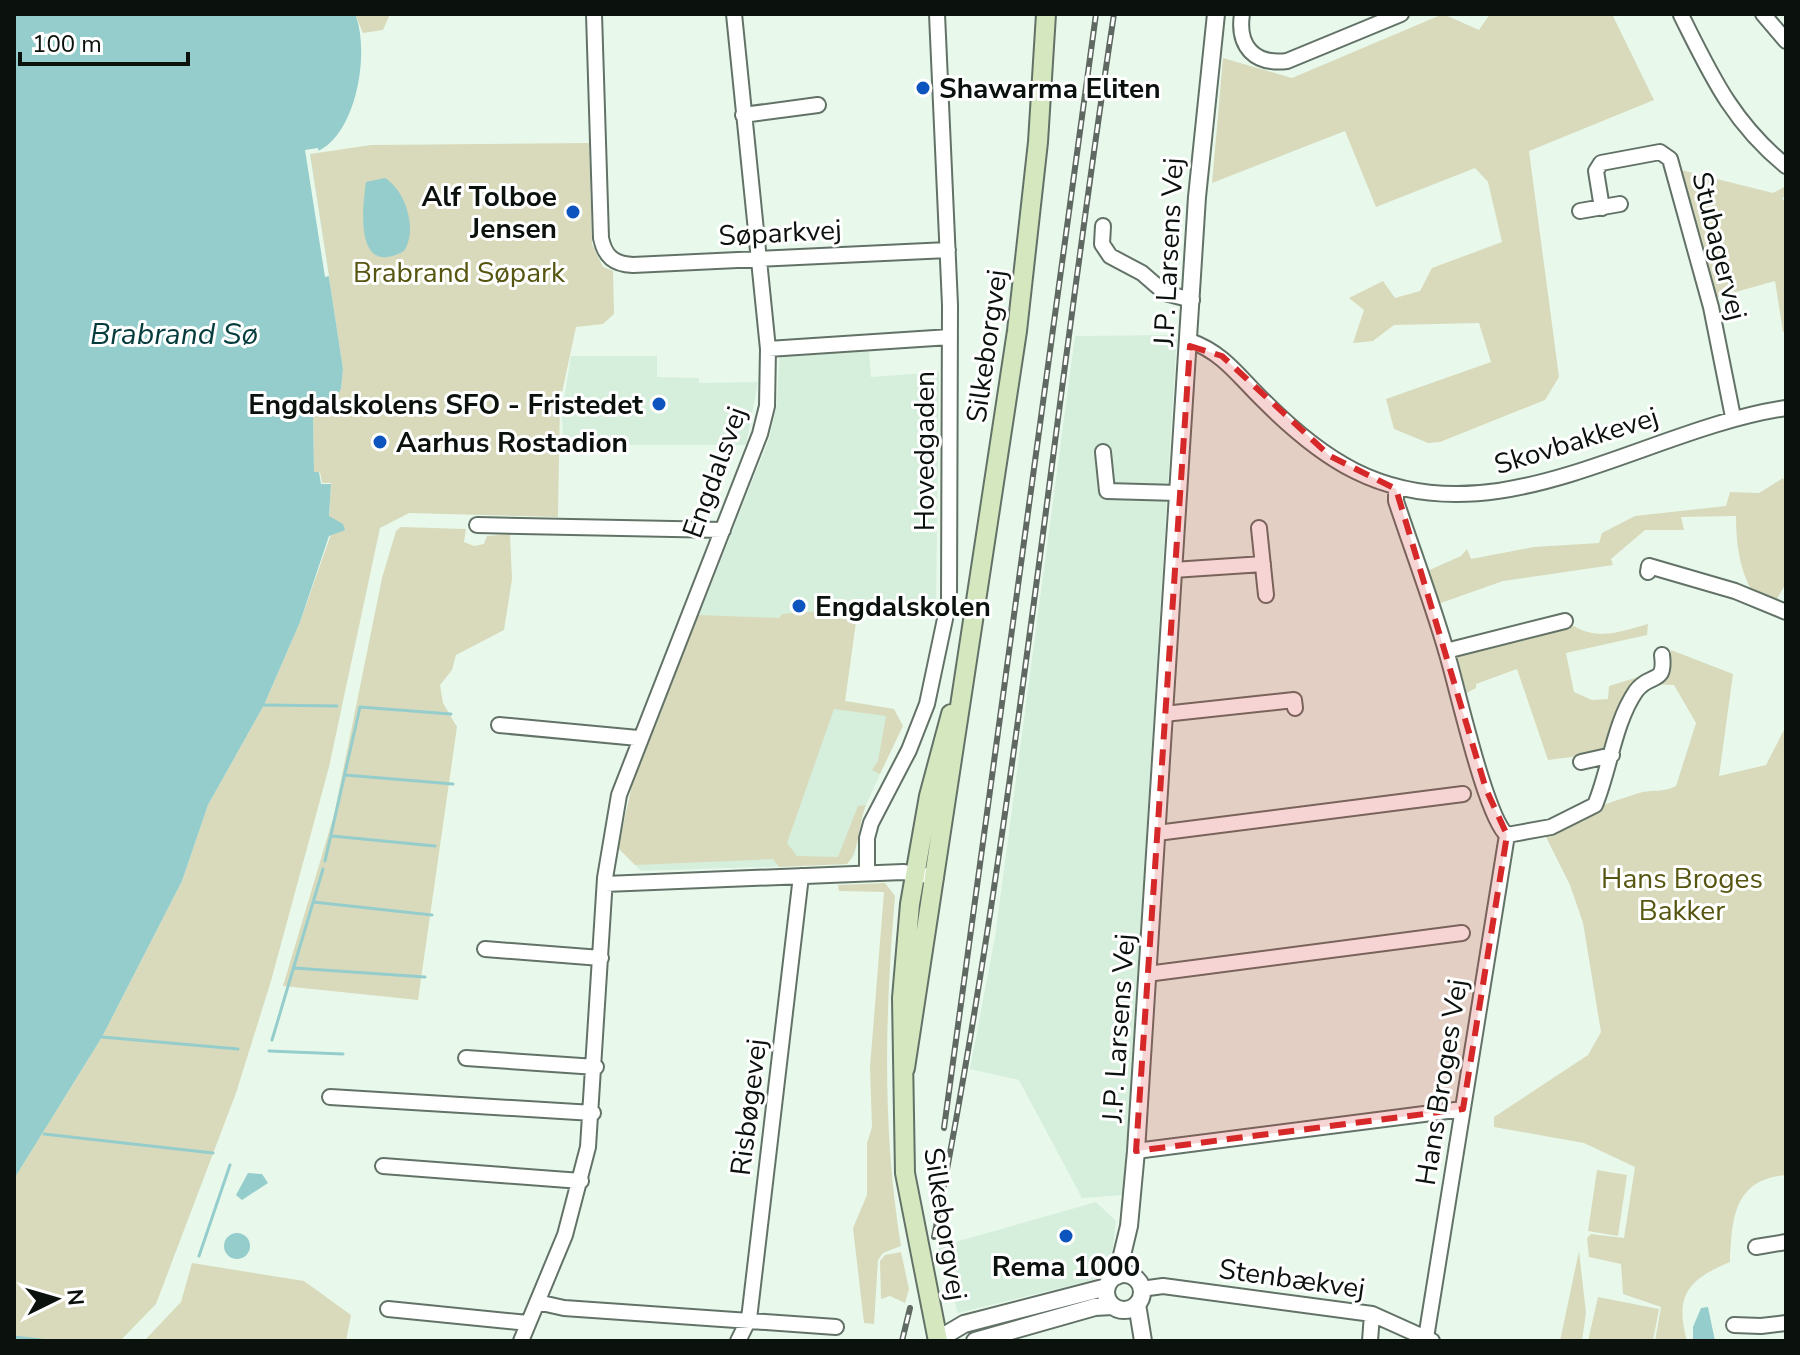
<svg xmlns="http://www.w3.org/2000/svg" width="1800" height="1355" font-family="'Nunito Sans',sans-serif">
  <rect width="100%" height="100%" fill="#e8f9ec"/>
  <!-- built -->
  <path fill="#d6eedc" d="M1177 335 1124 1195 1082 1198 1019 1080 970 1069 995 937 1075 336Z
    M868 341 871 377 939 372 936 604 857 609 845 701 894 709 885 763 859 821 855 855 847 864 641 871 619 848 633 781 769 439 777 404 780 345Z
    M571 356H657V377L699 378V383L758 382 746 445H563L562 411Z
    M1096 1202 1116 1221 1111 1264 1097 1279 958 1313 938 1247Z"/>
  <!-- green -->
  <path fill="#d8dabb" d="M355 14H390L383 30 363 33Z
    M1443 14 1479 30 1490 14H1612L1654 100 1529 151 1559 377 1545 400 1440 442 1428 443 1394 429 1386 399 1491 362 1479 323 1394 325 1373 341 1353 343 1364 310 1349 298 1383 281 1395 298 1420 291 1432 268 1502 242 1488 182 1475 168 1376 207 1345 131 1212 183 1223 58 1292 78Z
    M589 143 592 244 603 267 613 271 614 314 603 324 576 327 560 402 558 517 409 513 380 528 329 767 271 981 236 1093 156 1304 120 1341H14V1179L102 1037 182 881 208 805 264 705 300 622 335 523 329 516 331 483H322L320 472H314L313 415 328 411 341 389 343 369 310 154 371 145Z
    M1681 170 1773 193 1786 186V196L1782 198 1786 204V331L1783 332 1775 281 1714 298Z
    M1783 478 1786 486V583L1777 599 1753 593C1739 569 1736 543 1736 516L1681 517 1684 530H1645L1611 559 1613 565 1503 581 1438 604 1425 572 1461 556 1467 549 1471 559 1534 547 1599 543 1602 533 1635 516 1726 506 1730 492 1759 493Z
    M401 527 466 529 464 542 474 546 484 544 487 536 510 534 512 579 504 630 456 655 452 670 440 685 443 703 457 727 418 1000 283 986 334 815 382 578 396 531Z
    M858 608 845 701 894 709 903 726 880 774 872 770 878 761 886 716 834 709 787 843 797 856 838 857 858 806 866 805C858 824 861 848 847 864L779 867 773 859 635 865 618 848 633 781 698 615 779 618 782 614Z
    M1648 624 1647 635 1566 653 1574 692 1592 700 1608 699 1609 686 1641 676 1610 752 1548 760 1517 669 1476 684V688L1463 695 1454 660 1459 653 1574 626C1598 641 1623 631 1648 624Z
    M1671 650 1733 674 1719 776 1766 765 1786 726V1175C1733 1179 1732 1220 1730 1262 1689 1279 1674 1295 1687 1341H1655L1661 1307 1623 1294 1621 1264 1589 1257 1587 1238 1591 1234 1624 1238 1635 1167 1584 1143 1494 1127V1117L1588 1055 1601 1032 1583 923 1570 885 1543 831C1575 816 1606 803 1639 793 1653 789 1662 793 1676 786L1696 723 1674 685 1652 684 1668 673Z
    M885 883 895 896C885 1014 882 1129 901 1246L883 1253 878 1260 874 1324 864 1323 853 1228 867 1195V1143L872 1127 870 1067 884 892 839 891 838 885Z
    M1597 1170 1627 1175 1618 1236 1588 1231Z
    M1579 1251 1586 1313 1582 1341H1560Z
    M901 1252 909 1289 905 1303 890 1296 881 1299 880 1261 885 1255Z
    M192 1263 304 1281 351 1315 346 1341H144L181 1302Z
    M1598 1297 1659 1309 1653 1341H1588Z"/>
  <!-- water -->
  <path fill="#95cdcc" d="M14 14H355C371 52 356 143 310 154L343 369 341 389 328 411 313 415 314 472H319L321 484H331L329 516 343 524 345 530 329 536 300 622 264 705 208 805 182 881 102 1037 14 1179Z
    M385 178C406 191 418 230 404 251 355 278 362 210 366 182Z
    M248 1173 262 1174 268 1183 242 1200 236 1195Z
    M224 1246a13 13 0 1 1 26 0a13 13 0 1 1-26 0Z
    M1708 1307 1715 1341H1693V1327L1701 1308Z"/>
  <!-- pier -->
  <path fill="#e8f9ec" d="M318 148 319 152 310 154 329 276 325 277 305 150Z"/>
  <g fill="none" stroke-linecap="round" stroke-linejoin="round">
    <!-- stream -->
    <path stroke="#95cdcc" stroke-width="3" d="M264 705 337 706
      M345 775 453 784
      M332 836 435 846
      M325 861 360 707 451 714
      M313 902 432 915
      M294 968 425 977
      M102 1037 238 1049
      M272 1040 323 869
      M269 1051 343 1054
      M44 1134 213 1153
      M199 1256 230 1165
      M14 1337 49 1341"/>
    <defs>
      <path id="minor" d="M594 14 601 238C605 257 614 264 633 265L948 250
        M1242 14C1237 47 1255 65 1287 61L1401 14
        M1763 14 1786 41
        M1681 15C1711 75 1732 122 1786 166
        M743 115 818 105
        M1602 208 1596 171 1601 163 1660 152 1670 159 1711 307 1733 417
        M1580 211 1620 204
        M1103 226 1102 244 1110 256 1142 273 1165 293 1192 300
        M1190 341C1224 353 1239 377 1264 401 1290 427 1321 454 1355 471 1497 542 1644 429 1786 408
        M768 349 950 337
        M1103 452 1107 491 1178 493
        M1396 489V501C1413 552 1432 602 1447 654 1457 687 1486 818 1507 835
        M477 525 723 530
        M1259 528 1266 595
        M1173 570 1263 564
        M1648 572 1649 566 1735 591 1786 612
        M1446 651 1565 621
        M1164 714 1294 700 1295 708
        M499 725 638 738
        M1581 762 1612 755
        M1157 833 1463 794
        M1507 835 1551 827 1595 805C1610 769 1614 723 1636 691 1650 672 1666 686 1662 655
        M867 873V838L871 823 909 750 927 704 949 600 950 305 937 14
        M605 884 903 872 936 877
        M485 949 601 958
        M1147 974 1462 933
        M466 1058 596 1067
        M330 1097 593 1113
        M1136 1151 1463 1109
        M383 1166 581 1181
        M1756 1247 1786 1242
        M1141 1289 1163 1286 1372 1314 1432 1341
        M537 1302 564 1308 836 1327
        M388 1309 528 1323
        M1734 1325 1761 1326 1786 1323
        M1426 1338 1507 835
        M521 1341 565 1235 588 1147 605 878 619 795 760 434 767 406 768 349 734 14
        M738 1341 749 1319 801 876
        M1370 1341 1372 1314"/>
      <path id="tertiary" d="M1106 1292a18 18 0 1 1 36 0a18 18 0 1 1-36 0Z
        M1117 1276 1129 1226 1136 1151 1197 197 1216 14
        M1137 1304 1143 1341
        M937 1340 964 1324 1107 1287
        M975 1341 1095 1307 1112 1306"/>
      <path id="secondary" d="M905 1068 1017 331 1038 142 1046 14
        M938 1341 905 1173 902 998 910 904 929 796 951 714"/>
    </defs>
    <!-- minor casing -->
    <use href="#minor" stroke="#637267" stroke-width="18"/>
    <!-- tertiary casing -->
    <use href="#tertiary" stroke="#637267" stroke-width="20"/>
    <!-- secondary casing -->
    <use href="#secondary" stroke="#637267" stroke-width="22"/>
    <!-- minor -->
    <use href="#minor" stroke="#fff" stroke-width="14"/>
    <!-- tertiary -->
    <use href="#tertiary" stroke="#fff" stroke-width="16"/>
    <!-- secondary -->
    <use href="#secondary" stroke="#d5e7be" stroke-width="18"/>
    <defs>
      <path id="rail" d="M944 1128 1096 14
        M934 1237C1014 833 1052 421 1114 14
        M902 1341 910 1308"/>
    </defs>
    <!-- rail casing -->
    <use href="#rail" stroke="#5f6962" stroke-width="6"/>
    <!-- rail -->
    <use href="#rail" stroke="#fff" stroke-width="3" stroke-dasharray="9" stroke-linecap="butt"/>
  </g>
  <!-- marked area -->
  <path fill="#d62828" fill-opacity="0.2" stroke="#d62828" stroke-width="6" stroke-dasharray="16 10" stroke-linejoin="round" d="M1190 346 1222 356 1330 456 1396 489 1486 789 1507 835 1463 1109 1136 1151Z"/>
  <!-- markers -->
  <g fill="#0e54bf" stroke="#fff" stroke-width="3">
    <circle cx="923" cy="88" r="8"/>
    <circle cx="573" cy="212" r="8"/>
    <circle cx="659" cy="404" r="8"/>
    <circle cx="380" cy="442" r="8"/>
    <circle cx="799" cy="606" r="8"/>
    <circle cx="1066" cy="1236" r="8"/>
  </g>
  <g text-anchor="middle" stroke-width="6" stroke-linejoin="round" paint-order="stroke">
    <!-- poi labels -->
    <g font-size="28" font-weight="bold" fill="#0b110d" stroke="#fff" text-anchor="start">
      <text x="939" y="98">Shawarma Eliten</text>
      <text x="557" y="206" text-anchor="end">Alf Tolboe<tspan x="557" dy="32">Jensen</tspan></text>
      <text x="643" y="414" text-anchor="end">Engdalskolens SFO - Fristedet</text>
      <text x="396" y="452">Aarhus Rostadion</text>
      <text x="815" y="616">Engdalskolen</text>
      <text x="1066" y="1276" text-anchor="middle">Rema 1000</text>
    </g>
    <!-- street labels -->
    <g font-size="28" fill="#0b110d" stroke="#fff">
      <text transform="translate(780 232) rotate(-3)" y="10">Søparkvej</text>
      <text transform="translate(1720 246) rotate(76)" y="10">Stubagervej</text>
      <text transform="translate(1168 252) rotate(-87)" y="10">J.P. Larsens Vej</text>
      <text transform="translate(986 346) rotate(-82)" y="10">Silkeborgvej</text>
      <text transform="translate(1576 440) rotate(-17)" y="10">Skovbakkevej</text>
      <text transform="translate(924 451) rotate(-90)" y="10">Hovedgaden</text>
      <text transform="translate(714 472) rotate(-70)" y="10">Engdalsvej</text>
      <text transform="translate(1118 1028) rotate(-86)" y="10">J.P. Larsens Vej</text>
      <text transform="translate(1441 1082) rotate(-81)" y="10">Hans Broges Vej</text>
      <text transform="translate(748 1107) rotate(-83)" y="10">Risbøgevej</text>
      <text transform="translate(946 1224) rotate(81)" y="10">Silkeborgvej</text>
      <text transform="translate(1292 1278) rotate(8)" y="10">Stenbækvej</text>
    </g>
    <!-- park labels -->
    <g font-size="28" fill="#565611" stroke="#fff">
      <text x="459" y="282">Brabrand Søpark</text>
      <text x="1682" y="888">Hans Broges<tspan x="1682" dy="32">Bakker</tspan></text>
    </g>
    <!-- water labels -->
    <g font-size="30" font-style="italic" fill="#043b3c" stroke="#fff">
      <text x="174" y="344">Brabrand Sø</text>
    </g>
  </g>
  <!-- border -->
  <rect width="1800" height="1355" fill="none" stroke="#0b110d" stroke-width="32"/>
  <!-- north arrow -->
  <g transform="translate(56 1299) rotate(85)" stroke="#ffffff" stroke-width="6" paint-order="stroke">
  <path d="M0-6L14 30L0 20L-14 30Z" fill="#0b110d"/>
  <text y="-12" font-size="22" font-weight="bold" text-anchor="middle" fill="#0b110d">N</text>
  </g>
  <!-- scale -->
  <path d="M20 52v12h168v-12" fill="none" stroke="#0b110d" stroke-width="4"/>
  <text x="32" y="52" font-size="24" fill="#0b110d" stroke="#ffffff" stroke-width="6" paint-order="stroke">100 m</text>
</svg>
